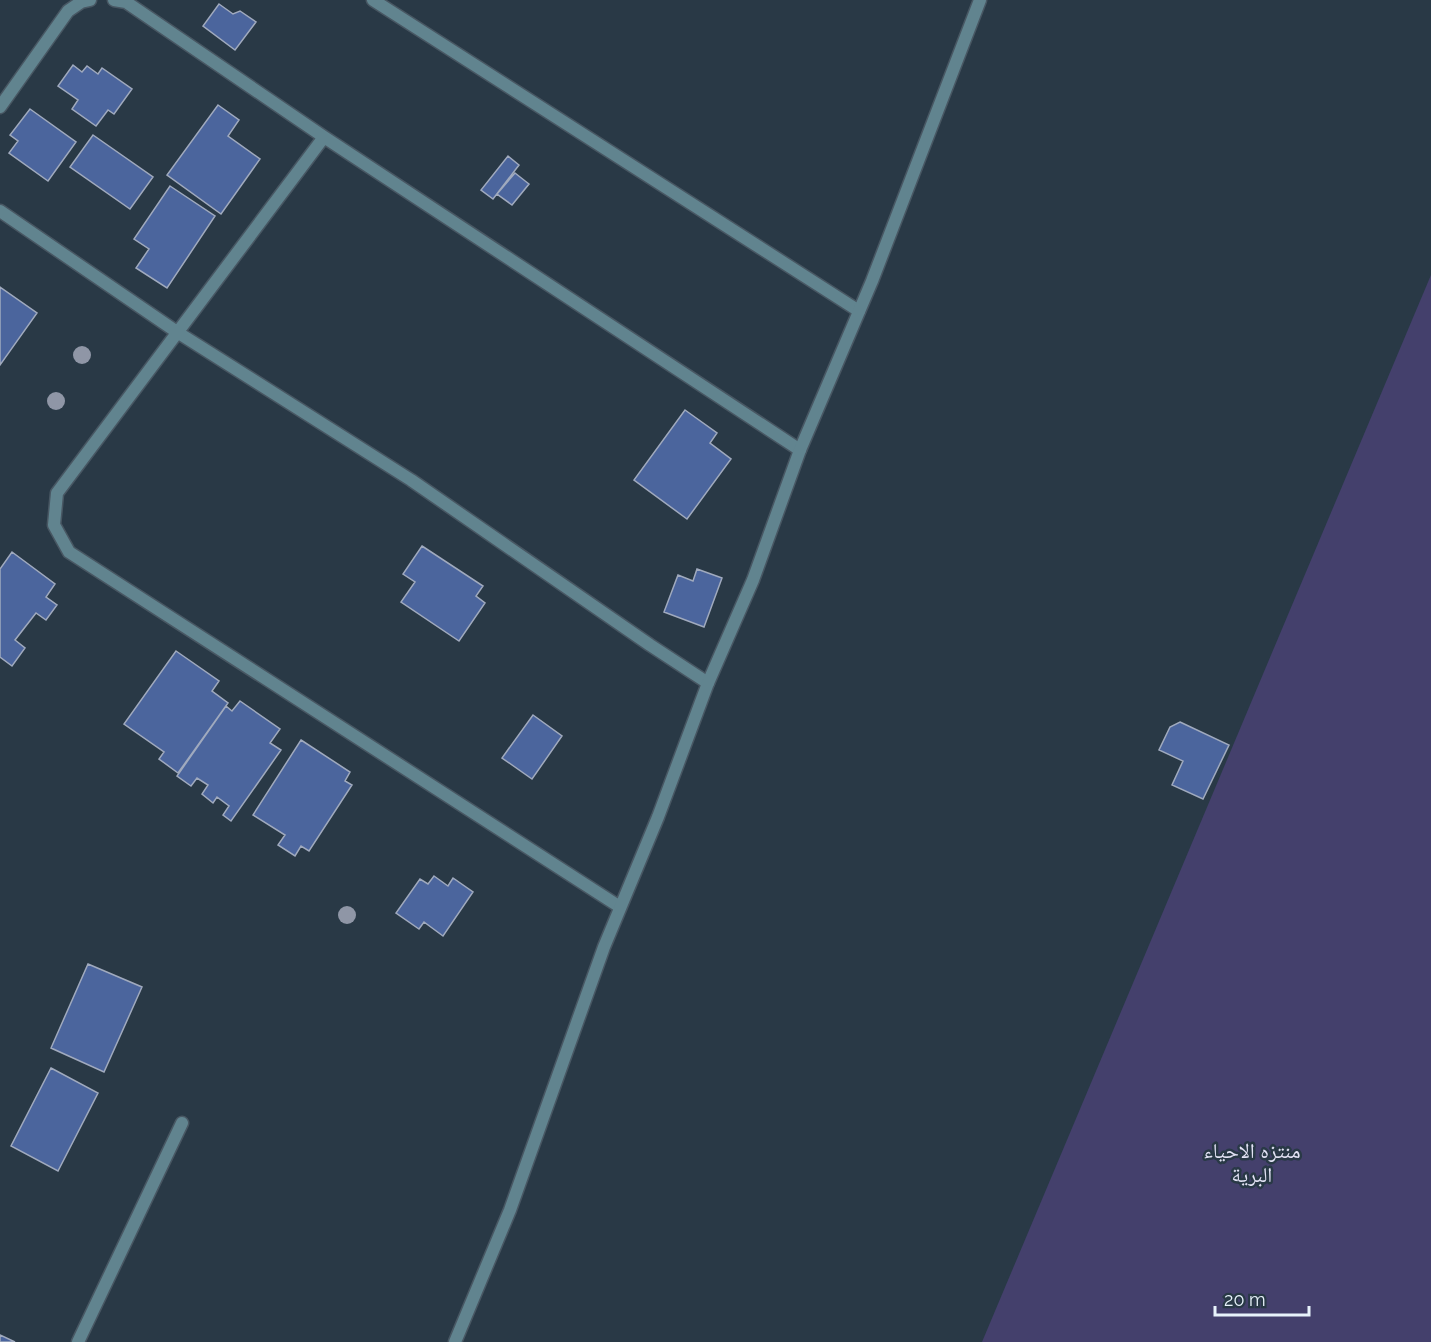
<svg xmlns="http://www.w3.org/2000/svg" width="1431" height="1342" font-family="Raleway,'Noto Naskh Arabic',sans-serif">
  <rect width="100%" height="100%" fill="#293946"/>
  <!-- green -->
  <path fill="#44406c" d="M1431 275V1342H982Z"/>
  <!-- building -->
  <path fill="#4b659d" stroke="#a0aabe" stroke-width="1.5" d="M219 4 233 14 240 11 256 22 235 50 203 26Z
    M73 65 82 72 87 66 98 74 102 68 132 89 114 114 108 110 96 126 72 109 78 100 58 86Z
    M218 105 239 120 228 136 260 159 221 214 167 175Z
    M30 109 76 142 48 181 9 153 18 141 10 135Z
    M93 135 153 177 130 209 70 167Z
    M508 156 519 165 493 199 481 190Z
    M515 173 529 184 512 205 497 194Z
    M170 186 215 216 167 288 136 268 149 249 134 239Z
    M0 287 37 313 0 365Z
    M685 410 717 433 710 443 731 459 687 519 634 480Z
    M422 546 483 586 476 596 485 603 459 641 401 602 415 582 403 574Z
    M12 552 55 584 46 597 57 605 46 620 36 613 15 640 25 648 12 666 0 657V569Z
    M697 569 722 578 704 627 664 612 678 575 693 581Z
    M176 651 219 681 212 691 228 703 178 773 159 759 164 752 124 724Z
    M240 701 280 729 270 743 281 750 231 821 223 815 229 806 217 797 213 803 202 794 208 785 197 778 191 786 177 776 226 706 232 711Z
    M533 715 562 736 532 779 502 758Z
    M1180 722 1229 745 1203 799 1172 785 1183 761 1159 750 1170 727Z
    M301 740 350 772 345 781 352 785 309 851 301 846 295 856 278 845 285 835 253 815Z
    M434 876 448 886 453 878 473 892 443 936 424 922 419 929 396 913 420 879 428 884Z
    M88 964 142 987 104 1072 51 1048Z
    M51 1068 98 1093 58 1171 11 1146Z
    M0 1335 15 1342H0Z"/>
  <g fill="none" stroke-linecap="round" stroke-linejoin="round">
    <defs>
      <path id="service" d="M373 0 859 311"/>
      <path id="minor" d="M114 0 126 2 324 137 800 450
        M0 107 68 11 81 2 90 0
        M324 137 57 493 54 525 69 552 620 907
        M0 211 177 332 411 480 650 645 708 683
        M78 1342 182 1123"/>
      <path id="tertiary" d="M455 1342 510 1210 604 947 658 817 708 683 753 580 800 450 872 281 980 0"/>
    </defs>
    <!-- service casing -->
    <use href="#service" stroke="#485763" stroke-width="15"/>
    <!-- minor casing -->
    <use href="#minor" stroke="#485763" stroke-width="15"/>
    <!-- tertiary casing -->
    <use href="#tertiary" stroke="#485763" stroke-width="15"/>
    <!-- service -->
    <use href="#service" stroke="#61848f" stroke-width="12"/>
    <!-- minor -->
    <use href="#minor" stroke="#61848f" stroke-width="12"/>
    <!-- tertiary -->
    <use href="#tertiary" stroke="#61848f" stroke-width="12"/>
  </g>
  <!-- trees -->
  <g fill="#8f96a6">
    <circle cx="82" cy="355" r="9"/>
    <circle cx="56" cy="401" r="9"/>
    <circle cx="347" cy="915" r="9"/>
  </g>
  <g text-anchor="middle" stroke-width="5" stroke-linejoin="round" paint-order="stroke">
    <!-- park labels -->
    <g font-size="21" fill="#e2e2f4" stroke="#293946">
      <text x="1252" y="1158">منتزه الاحياء<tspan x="1252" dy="24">البرية</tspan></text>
    </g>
  </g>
  <!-- scale -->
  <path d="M1215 1306v9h94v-9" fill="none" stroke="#e8f3fb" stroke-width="3"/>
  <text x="1224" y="1306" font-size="18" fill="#e8f3fb" stroke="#293946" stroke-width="4.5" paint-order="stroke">20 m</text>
</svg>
